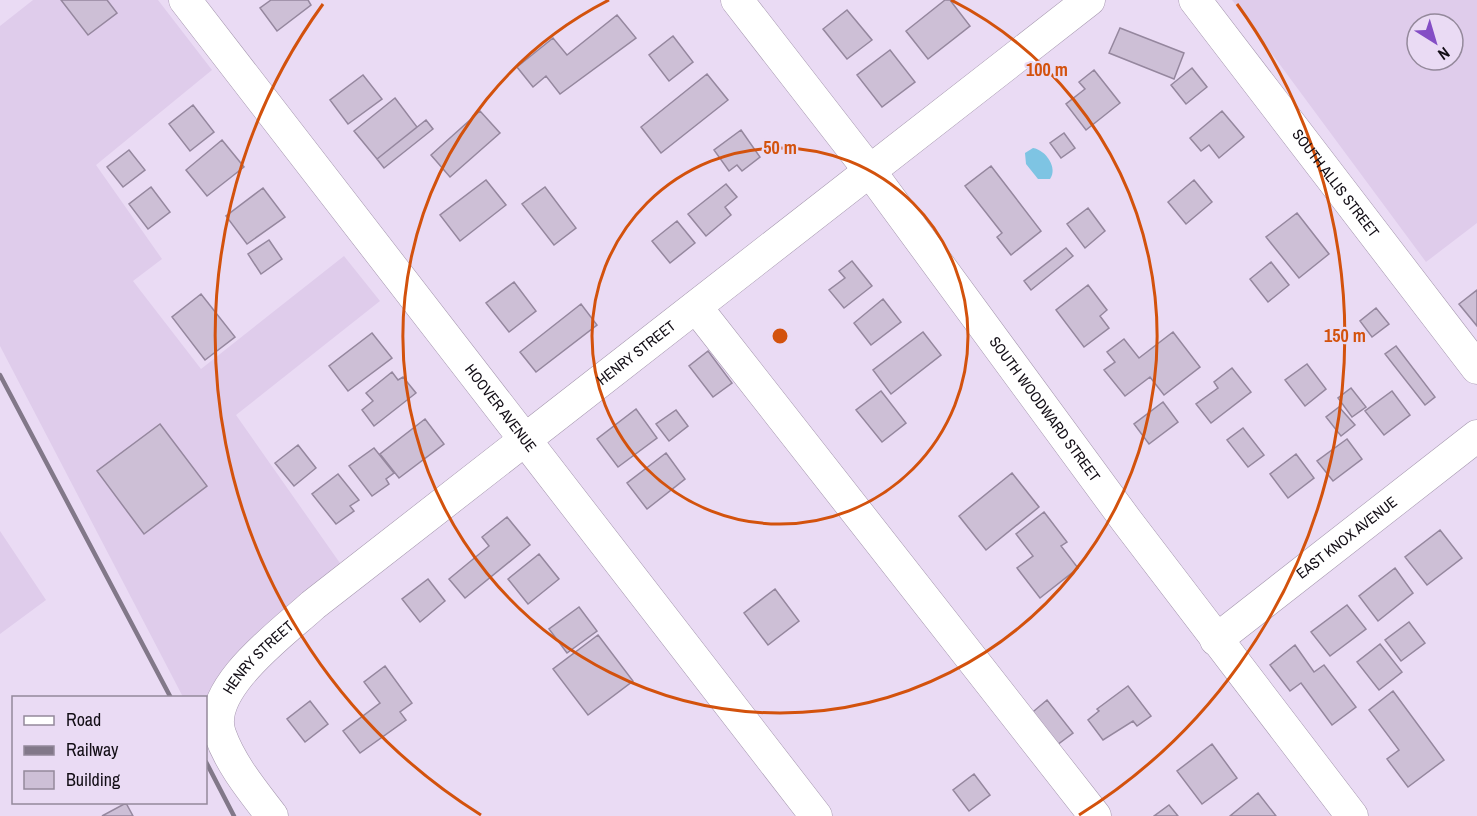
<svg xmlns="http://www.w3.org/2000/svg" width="1477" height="816" font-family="'Archivo Narrow',sans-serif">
  <rect width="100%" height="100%" fill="#eadbf4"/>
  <!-- built -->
  <path fill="#dfcceb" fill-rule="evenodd" d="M33 0H158L212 70 96 165 162 259 133 281 201 369 344 256 380 301 236 415 342 566 264 627 225 668 206 703V698L183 697 0 346V26Z
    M1232 0H1477V223L1426 262ZM1417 24H1453V60H1417Z
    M0 531 46 600 0 634Z"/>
  <!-- water -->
  <path fill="#7ec4e3" d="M1033 148C1046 150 1058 168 1050 179H1038L1026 164 1025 153Z"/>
  <!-- building -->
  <path fill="#cdbfd6" stroke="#95879e" stroke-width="1.5" d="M61 0H107L117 13 88 35Z
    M271 0H308L311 5 277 31 260 8Z
    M945 0H950L970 26 928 59 906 31Z
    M847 10 872 40 847 59 823 29Z
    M617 15 636 38 560 94 546 76 533 87 517 67 553 38 567 55Z
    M1120 28 1184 53 1174 79 1109 53Z
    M673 36 693 62 669 81 649 55Z
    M890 50 915 82 882 107 857 75Z
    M1192 68 1207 87 1186 104 1171 85Z
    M1094 70 1120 103 1086 130 1066 104 1085 89 1079 82Z
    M707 74 728 100 661 153 641 127Z
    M363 75 382 99 348 124 330 100Z
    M395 98 417 127 377 159 354 131Z
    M193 105 214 132 190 151 169 124Z
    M480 111 500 133 450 177 431 155Z
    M1222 111 1244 137 1219 158 1209 145 1201 151 1190 138Z
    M426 120 433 129 384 168 377 159Z
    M741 130 760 157 742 171 737 165 729 171 714 150Z
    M1064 133 1075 148 1061 158 1050 143Z
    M222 140 244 167 207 196 186 170Z
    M129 150 145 170 123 187 107 167Z
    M991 166 1041 231 1011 255 997 237 1002 233 965 186Z
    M486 180 506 205 460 241 440 215Z
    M1194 180 1212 202 1186 224 1168 202Z
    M726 184 737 197 725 207 731 215 706 236 688 214Z
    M151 187 170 212 148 229 129 204Z
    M545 187 576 228 554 245 522 204Z
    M263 188 285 217 247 244 226 216Z
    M1088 208 1105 231 1085 248 1067 224Z
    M1297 213 1329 254 1299 278 1266 237Z
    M677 221 695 243 670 263 652 241Z
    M269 240 282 259 261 274 248 254Z
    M1066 248 1073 256 1031 290 1024 281Z
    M852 261 872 286 844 308 829 290 845 278 839 271Z
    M1271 262 1289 285 1268 302 1250 279Z
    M514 282 536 311 509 332 486 303Z
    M1088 285 1107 310 1100 316 1109 328 1084 347 1056 310Z
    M1477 290V326L1459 304Z
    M201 294 235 337 205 360 172 317Z
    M883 299 901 322 871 345 854 323Z
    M581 304 597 325 536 372 520 352Z
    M1376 308 1389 324 1372 337 1360 321Z
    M923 332 941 355 891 394 873 370Z
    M1173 332 1200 367 1164 395 1150 377 1125 396 1104 370 1115 362 1107 352 1124 339 1139 358Z
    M372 333 392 358 348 391 329 366Z
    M1396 346 1435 397 1425 405 1385 354Z
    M708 351 732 383 713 397 689 366Z
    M1307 364 1326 389 1305 406 1285 380Z
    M1232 368 1251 392 1211 423 1196 404 1218 388 1214 382Z
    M392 372 398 380 403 377 416 393 374 426 362 410 373 401 366 393Z
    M1351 388 1366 407 1352 417 1338 398Z
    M881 391 906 423 882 442 856 410Z
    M1392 391 1410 415 1384 435 1365 411Z
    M1163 402 1178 422 1149 444 1134 424Z
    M1339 407 1355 425 1341 436 1326 417Z
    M636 409 657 438 618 467 597 439Z
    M676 410 688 426 669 441 656 424Z
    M425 419 444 444 399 478 380 454Z
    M160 424 207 486 144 534 97 471Z
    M1243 428 1264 455 1248 467 1227 440Z
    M1347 439 1362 459 1333 481 1317 461Z
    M298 445 316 468 294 486 275 463Z
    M374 448 394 473 386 479 389 484 372 496 349 466Z
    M666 453 685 479 647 509 627 483Z
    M1296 454 1314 478 1288 498 1270 474Z
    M1012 473 1039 507 986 550 959 516Z
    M338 474 359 500 350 506 354 511 336 524 312 494Z
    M1044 512 1067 542 1061 546 1078 568 1040 598 1017 568 1033 556 1016 534Z
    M507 517 530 545 465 598 449 579 489 546 482 537Z
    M1440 530 1462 558 1427 585 1405 557Z
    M539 554 559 579 528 604 508 579Z
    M1395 568 1413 593 1378 621 1359 596Z
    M428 579 445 601 420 622 402 599Z
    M775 589 799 621 768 645 744 613Z
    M1347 605 1366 629 1330 656 1311 632Z
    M579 607 597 631 567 653 549 629Z
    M1409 622 1425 643 1401 661 1385 640Z
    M598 635 633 681 588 715 553 669Z
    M1380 644 1402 672 1379 690 1357 662Z
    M1295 645 1314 672 1324 665 1356 707 1332 725 1301 683 1290 691 1270 665Z
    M385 666 412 703 400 712 406 720 360 753 343 731 380 703 364 682Z
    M1128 686 1151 716 1137 726 1133 721 1103 740 1088 720 1099 711 1097 709Z
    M1393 691 1444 760 1408 787 1387 759 1399 750 1369 710Z
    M1047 700 1073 733 1053 748 1028 716Z
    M310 701 328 724 305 742 287 719Z
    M1212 744 1237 778 1202 804 1177 771Z
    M974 774 990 795 969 811 953 790Z
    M1258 793 1276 816H1230Z
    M126 803 133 816H102Z
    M1169 805 1178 816H1154Z"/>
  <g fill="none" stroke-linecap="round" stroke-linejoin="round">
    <defs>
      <g id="minor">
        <path id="s1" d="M185 0 816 816"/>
        <path id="s2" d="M737 0 869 170 1126 520 1352 816"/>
        <path id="s3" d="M1195 0 1477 368"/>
        <path d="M696 307 1095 816"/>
        <path id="s4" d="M1216 640 1477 436"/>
        <path id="s5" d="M272 816C253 791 231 765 220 734 204 689 285 631 313 605L1089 0"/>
      </g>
    </defs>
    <!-- minor casing -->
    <use href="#minor" stroke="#a597ae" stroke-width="33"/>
    <!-- minor -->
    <use href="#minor" stroke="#fff" stroke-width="32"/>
    <!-- rail -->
    <path stroke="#827889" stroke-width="4.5" d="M0 375 171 698
      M206 762 234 816"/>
  </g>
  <!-- distance rings -->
  <g fill="none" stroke="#d3520d" stroke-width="3">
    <circle cx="780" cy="336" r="188"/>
    <path d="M951 0A377 377 0 1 1 609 0"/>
    <path d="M481 815A565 565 0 0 1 323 4M1237 4A565 565 0 0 1 1079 815"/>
  </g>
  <g text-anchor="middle" stroke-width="4.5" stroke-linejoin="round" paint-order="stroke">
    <!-- street labels -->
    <g font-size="15" fill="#130e16" stroke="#eadbf4">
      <text dy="5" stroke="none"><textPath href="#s3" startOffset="231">SOUTH ALLIS STREET</textPath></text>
      <text dy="5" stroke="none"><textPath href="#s5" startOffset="674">HENRY STREET</textPath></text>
      <text dy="5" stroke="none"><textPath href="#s1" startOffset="516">HOOVER AVENUE</textPath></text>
      <text dy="5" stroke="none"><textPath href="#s2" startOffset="512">SOUTH WOODWARD STREET</textPath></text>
      <text dy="5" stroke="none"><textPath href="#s4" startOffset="166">EAST KNOX AVENUE</textPath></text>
      <text dy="5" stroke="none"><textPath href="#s5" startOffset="188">HENRY STREET</textPath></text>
    </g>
  </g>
  <circle cx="780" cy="336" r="9" fill="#d3520d" stroke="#eadbf4" stroke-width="3"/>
  <g font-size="18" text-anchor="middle" font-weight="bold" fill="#d3520d" stroke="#eadbf4" stroke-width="4.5" stroke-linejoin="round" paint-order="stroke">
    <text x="1047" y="76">100 m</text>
    <text x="780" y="154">50 m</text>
    <text x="1345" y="342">150 m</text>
  </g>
  <!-- legend -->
  <rect x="12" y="696" width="195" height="108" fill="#eadbf4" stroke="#94899b" stroke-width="1.5"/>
  <rect x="24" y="716" width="30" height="9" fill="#ffffff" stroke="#94899b" stroke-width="1.5"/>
  <text x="66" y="726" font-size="18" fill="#130e16">Road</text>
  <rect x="24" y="746" width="30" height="9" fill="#827889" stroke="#94899b" stroke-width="1.5"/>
  <text x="66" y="756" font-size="18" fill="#130e16">Railway</text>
  <rect x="24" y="771" width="30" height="18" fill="#cdbfd6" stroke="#94899b" stroke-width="1.5"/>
  <text x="66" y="786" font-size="18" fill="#130e16">Building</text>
  <!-- north arrow -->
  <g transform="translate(1435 42) rotate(143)"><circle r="28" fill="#eadbf4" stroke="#94899b" stroke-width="1.5"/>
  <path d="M0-4.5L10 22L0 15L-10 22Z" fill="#844ec5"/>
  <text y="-9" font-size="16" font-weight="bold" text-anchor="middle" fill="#130e16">N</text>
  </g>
</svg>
